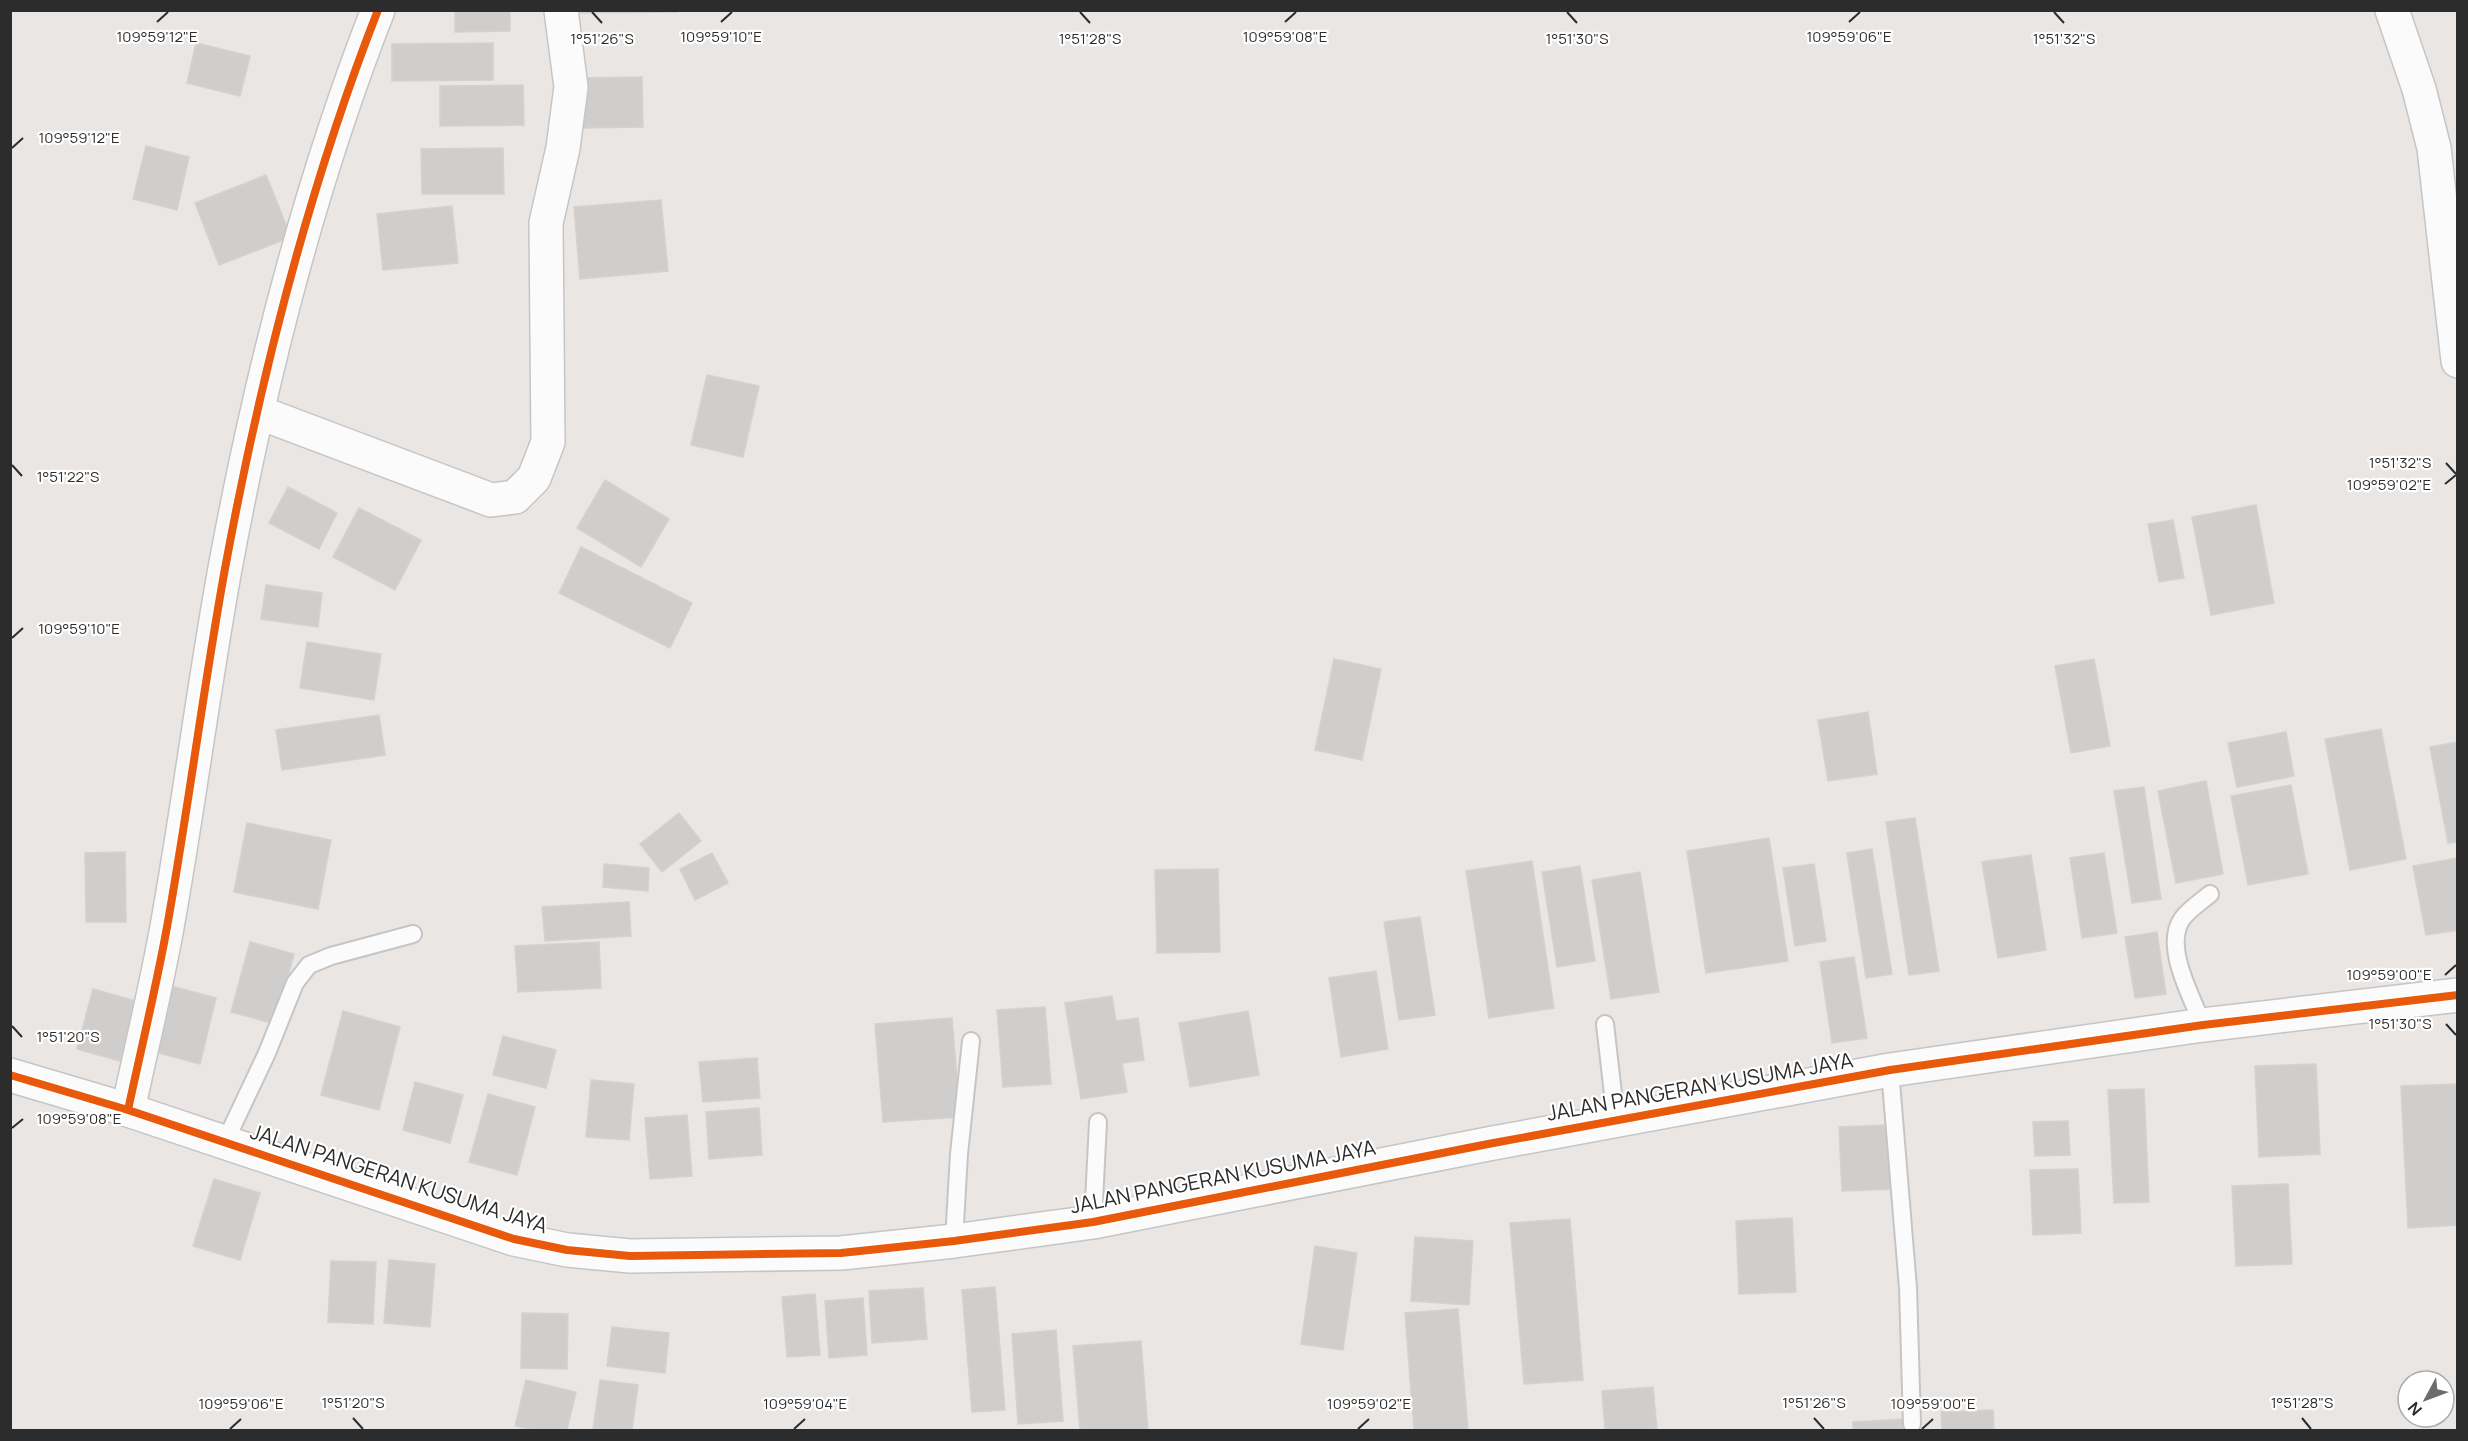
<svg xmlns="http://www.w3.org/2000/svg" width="2468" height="1441" font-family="Manrope,sans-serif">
  <rect width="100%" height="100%" fill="#e9e6e3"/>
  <!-- building -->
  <path fill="#d0cecc" stroke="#d4d1cf" stroke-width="1.5" d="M455 10H510V31L455 32Z
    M581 10H677V12L581 13Z
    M196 43 250 56 240 96 187 83Z
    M493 43V80L392 81V44Z
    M642 77 643 127 581 128 580 78Z
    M523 85 524 125 440 126V86Z
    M146 146 189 157 177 210 133 199Z
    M503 148 504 194H422L421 149Z
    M266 175 291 237 219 265 195 203Z
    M661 200 668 271 580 279 574 207Z
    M452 206 458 263 383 270 377 214Z
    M707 375 759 386 743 457 691 445Z
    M605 480 669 519 641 567 577 528Z
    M288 487 337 513 319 549 269 523Z
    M2256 505 2274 603 2211 615 2192 517Z
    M359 508 421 540 395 590 333 557Z
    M2173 520 2184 578 2159 582 2148 524Z
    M581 547 692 603 670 648 559 593Z
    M266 585 322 593 318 627 261 619Z
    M307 642 381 654 374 700 300 688Z
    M1334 659 1381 669 1362 760 1315 750Z
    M2094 659 2110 746 2071 753 2055 666Z
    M1868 712 1877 774 1828 781 1818 720Z
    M379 715 385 755 282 770 276 730Z
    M2381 729 2406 859 2350 870 2325 739Z
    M2286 732 2294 776 2237 787 2228 743Z
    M2458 742V842L2448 843 2430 747Z
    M2206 781 2223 874 2176 883 2158 791Z
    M2291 785 2308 874 2248 885 2231 796Z
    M2144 787 2161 899 2132 903 2114 791Z
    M679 813 701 841 662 872 640 844Z
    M1915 818 1939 971 1909 975 1886 822Z
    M247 823 331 840 318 909 234 892Z
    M1769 838 1788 961 1706 973 1687 851Z
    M1872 849 1892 974 1866 978 1847 853Z
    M125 852 126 922H86L85 853Z
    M712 853 728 883 695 900 680 869Z
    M2104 853 2117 933 2082 938 2070 858Z
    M2031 855 2046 950 1998 958 1982 862Z
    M2458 858V930L2426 935 2413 866Z
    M1532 861 1554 1008 1489 1018 1466 871Z
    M604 864 649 868 648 891 603 887Z
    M1814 864 1826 941 1795 946 1783 868Z
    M1580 866 1595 961 1557 967 1542 872Z
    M1218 869 1220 952 1157 953 1155 870Z
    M1640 872 1659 992 1611 999 1592 880Z
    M629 902 631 936 545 941 542 907Z
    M1420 917 1435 1015 1399 1020 1384 922Z
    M2157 932 2166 994 2135 998 2125 937Z
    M250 942 294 954 275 1024 231 1012Z
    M599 942 601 988 518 992 515 946Z
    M1854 957 1867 1038 1832 1043 1820 962Z
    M1376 971 1388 1049 1341 1057 1329 978Z
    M168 985 216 998 200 1064 151 1051Z
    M93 989 136 1001 120 1061 77 1049Z
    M1112 996 1116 1021 1138 1018 1144 1060 1122 1063 1127 1092 1081 1099 1065 1003Z
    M1045 1007 1051 1084 1003 1087 997 1010Z
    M343 1011 400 1027 379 1110 321 1095Z
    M1248 1011 1259 1075 1190 1087 1179 1023Z
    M952 1018 960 1117 883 1122 875 1024Z
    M503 1036 556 1050 546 1088 493 1075Z
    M757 1058 760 1098 703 1102 699 1062Z
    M2316 1064 2320 1154 2259 1157 2255 1066Z
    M591 1080 634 1084 629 1140 586 1137Z
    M415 1082 463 1095 450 1143 403 1130Z
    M2458 1084V1225L2408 1228 2401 1086Z
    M2144 1089 2149 1202 2114 1203 2108 1090Z
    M488 1094 535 1107 517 1175 469 1162Z
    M759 1108 762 1155 709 1159 706 1112Z
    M687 1115 692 1176 650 1179 645 1118Z
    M2068 1121 2070 1155 2035 1156 2033 1122Z
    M1889 1125 1893 1189 1842 1191 1839 1127Z
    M2078 1169 2081 1233 2033 1235 2030 1170Z
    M214 1179 260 1193 240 1260 193 1246Z
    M2288 1184 2292 1264 2236 1266 2232 1186Z
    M1792 1218 1796 1292 1739 1294 1736 1221Z
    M1570 1219 1583 1380 1524 1384 1510 1223Z
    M1415 1237 1473 1241 1469 1305 1411 1301Z
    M1315 1246 1357 1253 1343 1350 1301 1344Z
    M389 1260 435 1264 430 1327 384 1323Z
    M331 1261 376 1262 373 1324 328 1322Z
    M995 1287 1005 1410 972 1412 962 1290Z
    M923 1288 927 1339 872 1343 869 1291Z
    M815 1294 820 1355 787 1357 782 1297Z
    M863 1298 867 1355 829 1358 825 1301Z
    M1458 1309 1468 1430H1414L1405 1313Z
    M522 1313 568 1314 567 1369 521 1368Z
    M612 1327 669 1333 665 1373 607 1366Z
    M1056 1330 1063 1421 1018 1424 1012 1334Z
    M1141 1341 1148 1430H1080L1073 1346Z
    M526 1380 576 1392 567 1430H533L515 1426Z
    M600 1380 638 1385 632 1430 593 1429Z
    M1653 1387 1657 1430H1605L1602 1391Z
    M1993 1410 1994 1430H1942L1941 1412Z
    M1905 1419 1906 1430H1853V1422Z"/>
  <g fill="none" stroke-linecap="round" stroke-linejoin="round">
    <defs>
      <path id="service" d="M1605 1024 1616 1120
        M2203 1025C2192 998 2163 946 2182 919 2189 909 2202 901 2210 894
        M1890 1070 1908 1288 1912 1424
        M225 1142 267 1053 295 983 309 965 331 956 413 934
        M1093 1222 1098 1122
        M954 1241 959 1154 971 1041"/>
      <path id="minor" d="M2392 10 2419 89 2434 148 2458 361
        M258 412 491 500 515 497 534 478 548 442 546 223 563 148 571 87 561 10
        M128 1110C141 1049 156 988 167 927 188 810 203 691 224 574 259 383 307 191 378 10"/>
      <path id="tertiary" d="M10 1075 128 1110 514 1239 567 1250 630 1256 841 1253 954 1241 1093 1222 1488 1144 1890 1070 2203 1025 2458 995"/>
    </defs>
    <!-- service casing -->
    <use href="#service" stroke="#c6c5c6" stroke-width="20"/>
    <!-- minor casing -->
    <use href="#minor" stroke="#c6c5c6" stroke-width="36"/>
    <!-- tertiary casing -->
    <use href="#tertiary" stroke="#c6c5c6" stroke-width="36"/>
    <!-- service -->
    <use href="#service" stroke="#fcfbfb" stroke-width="16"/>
    <!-- minor -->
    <use href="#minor" stroke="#fcfbfb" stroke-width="33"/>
    <!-- tertiary -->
    <use href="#tertiary" stroke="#fcfbfb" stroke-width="33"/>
    <defs>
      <path id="cycleway" d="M10 1075 128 1110 514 1239 567 1250 630 1256 841 1253 954 1241 1093 1222 1488 1144 1890 1070 2203 1025 2458 995
        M128 1110C141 1049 156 988 167 927 188 810 203 691 224 574 259 383 307 191 378 10"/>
    </defs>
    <!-- cycleway casing -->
    <use href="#cycleway" stroke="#fff" stroke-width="11"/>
    <!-- cycleway -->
    <use href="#cycleway" stroke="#e8590c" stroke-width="8"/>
  </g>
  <!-- ticks -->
  <path fill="none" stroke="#2c2c2c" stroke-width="2" d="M592 12 602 23M1080 12 1090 23M1567 12 1577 23M2054 12 2064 23M157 22 168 12M721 22 732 12M1285 22 1296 12M1849 22 1860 12M12 148 23 138M2446 463 2456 474M12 465 22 476M2445 484 2456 475M12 638 23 628M2445 975 2456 965M2446 1024 2456 1035M12 1026 22 1037M12 1128 23 1119M353 1418 363 1429M1814 1418 1824 1429M2302 1418 2311 1429M230 1429 241 1419M794 1429 805 1419M1358 1429 1369 1419M1922 1429 1933 1419"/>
  <g text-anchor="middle" stroke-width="4.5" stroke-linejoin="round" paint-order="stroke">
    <!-- street labels -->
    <g font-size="21" fill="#2c2c2c" stroke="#fff">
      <text transform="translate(1700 1087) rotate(-10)" y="7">JALAN PANGERAN KUSUMA JAYA</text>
      <text transform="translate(1223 1177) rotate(-11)" y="7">JALAN PANGERAN KUSUMA JAYA</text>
      <text transform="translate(399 1179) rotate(18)" y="7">JALAN PANGERAN KUSUMA JAYA</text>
    </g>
  </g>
  <g font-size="15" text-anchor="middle" fill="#2c2c2c" stroke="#fff" stroke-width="4.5" stroke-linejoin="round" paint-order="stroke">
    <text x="157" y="42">109°59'12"E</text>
    <text x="721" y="42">109°59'10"E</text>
    <text x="1285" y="42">109°59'08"E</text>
    <text x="1849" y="42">109°59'06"E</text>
    <text x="1090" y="44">1°51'28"S</text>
    <text x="1577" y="44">1°51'30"S</text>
    <text x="602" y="44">1°51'26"S</text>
    <text x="2064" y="44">1°51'32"S</text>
    <text x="79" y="143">109°59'12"E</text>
    <text x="2400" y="468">1°51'32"S</text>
    <text x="68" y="482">1°51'22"S</text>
    <text x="2389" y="490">109°59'02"E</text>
    <text x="79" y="634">109°59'10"E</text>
    <text x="2389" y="980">109°59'00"E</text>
    <text x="2400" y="1029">1°51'30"S</text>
    <text x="68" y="1042">1°51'20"S</text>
    <text x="79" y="1124">109°59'08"E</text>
    <text x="353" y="1408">1°51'20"S</text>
    <text x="1814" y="1408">1°51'26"S</text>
    <text x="2302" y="1408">1°51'28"S</text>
    <text x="241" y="1409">109°59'06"E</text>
    <text x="805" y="1409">109°59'04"E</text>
    <text x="1369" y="1409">109°59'02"E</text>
    <text x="1933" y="1409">109°59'00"E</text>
  </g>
  <!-- border -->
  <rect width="2468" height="1441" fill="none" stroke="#2c2c2c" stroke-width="24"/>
  <!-- north arrow -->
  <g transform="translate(2426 1399) rotate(229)"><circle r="28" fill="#ffffff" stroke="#ababab" stroke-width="1.5"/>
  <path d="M0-4.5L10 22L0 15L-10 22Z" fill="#6e6d6c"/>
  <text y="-9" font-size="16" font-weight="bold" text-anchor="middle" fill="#2c2c2c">N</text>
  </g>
</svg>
